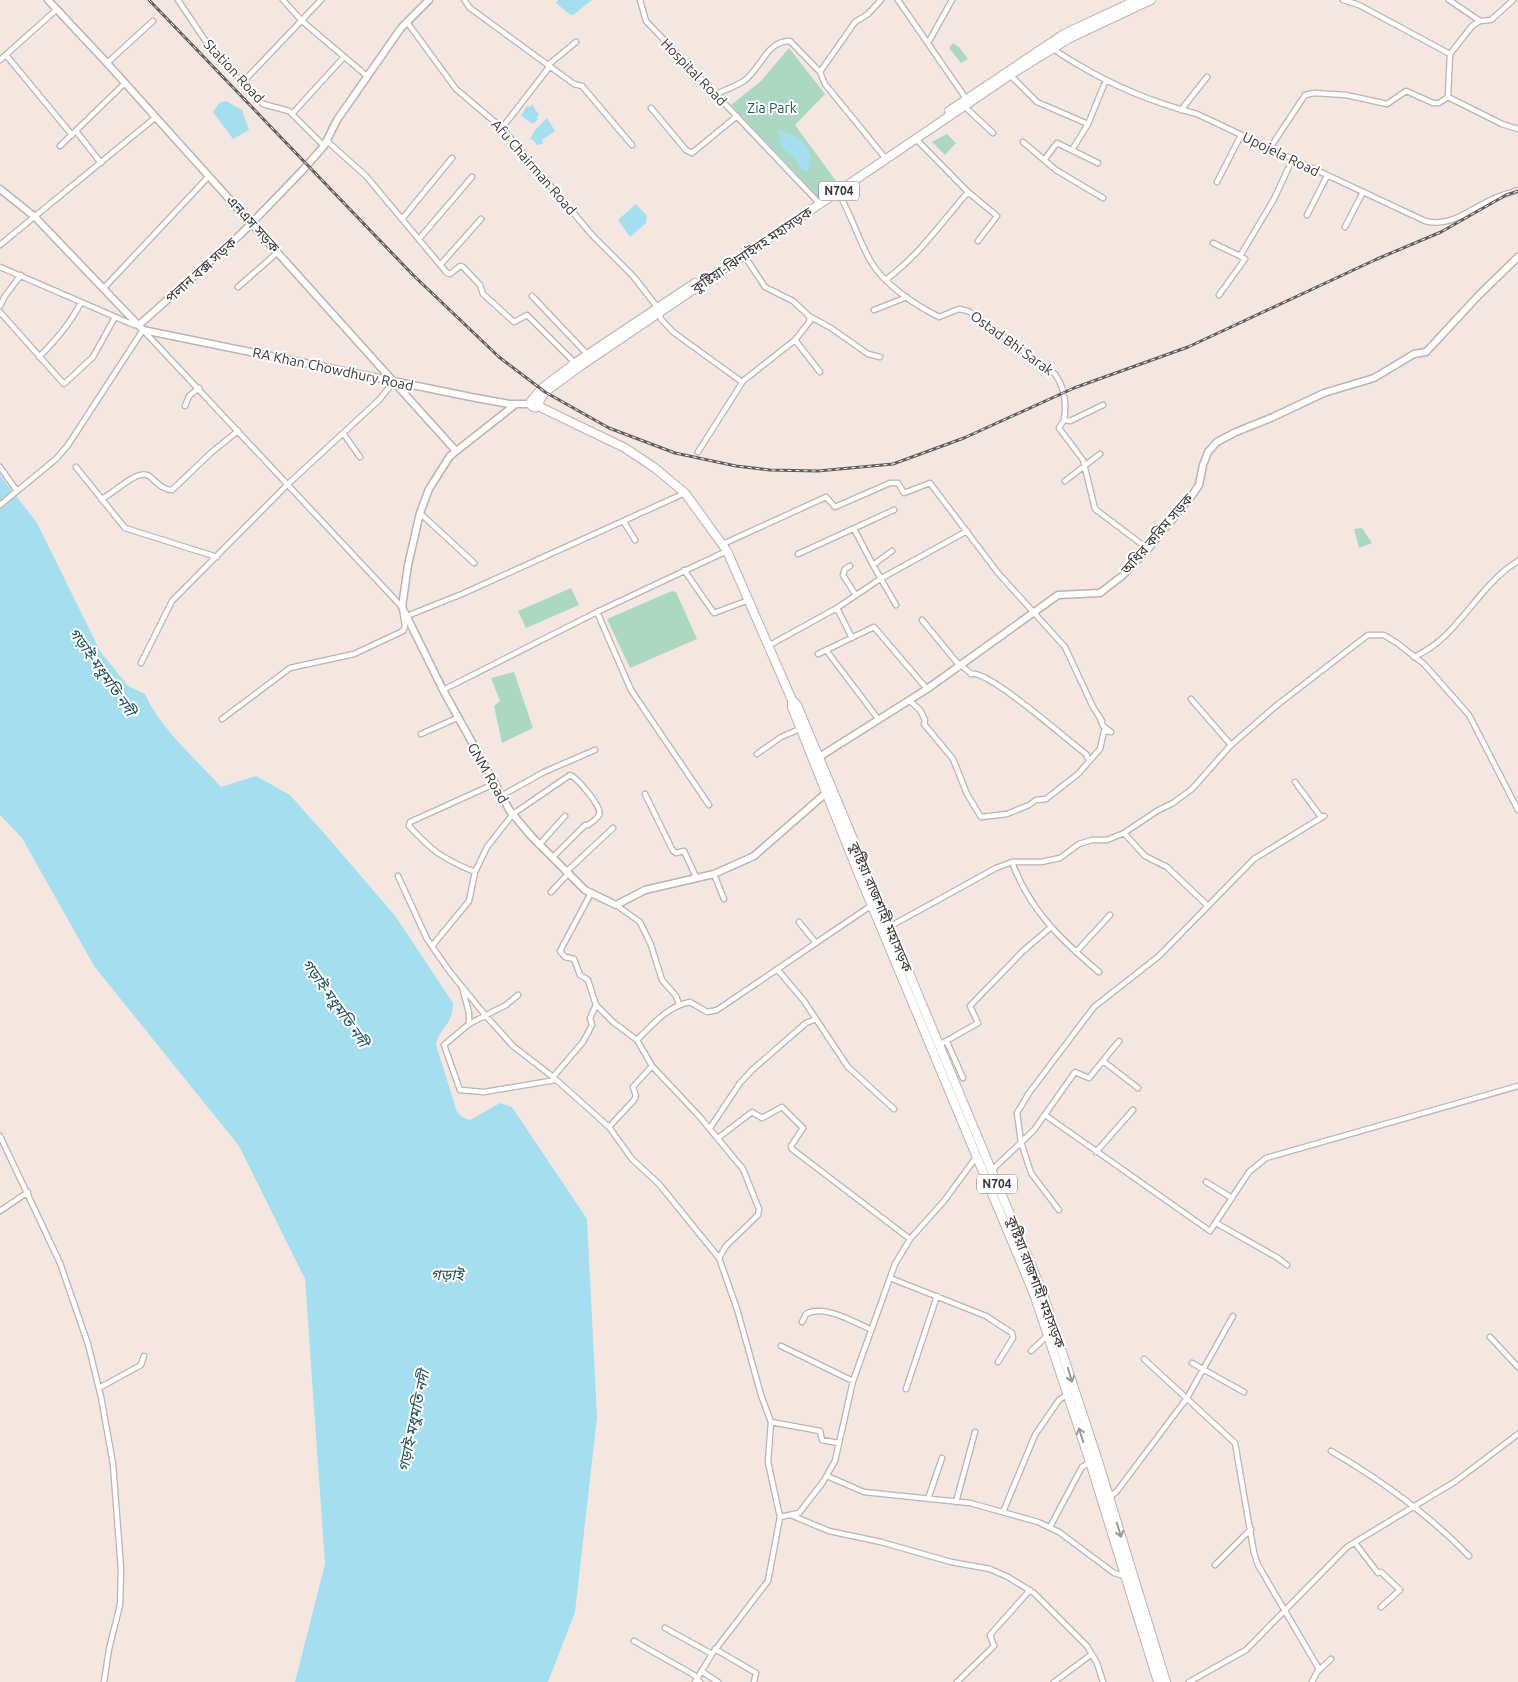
<svg xmlns="http://www.w3.org/2000/svg" width="1518" height="1682" font-family="Ubuntu,'Noto Sans Bengali',sans-serif">
  <rect width="100%" height="100%" fill="#f4e7e2"/>
  <!-- green -->
  <path fill="#acd8c3" d="M953 43 959 47 968 59 961 63 949 48Z
    M789 48 825 94 795 125 839 185 819 198 731 105 761 81Z
    M947 134 956 143 945 155 932 142Z
    M1362 528 1372 543 1359 548 1354 529Z
    M571 588 579 605 526 628 518 611Z
    M672 591 676 592 697 639 630 668 607 619Z
    M514 672 533 728 502 743 494 706 500 701 491 678Z"/>
  <!-- water -->
  <path fill="#a5deee" d="M558 0H592L573 15 569 14 556 3Z
    M226 101 242 110 249 130 233 139 213 112 219 103Z
    M532 104 539 115 537 117 538 119 533 124 521 116 527 106 530 107Z
    M547 118 555 131 542 140 543 144 537 145 532 139 529 141 535 130Z
    M778 130C797 135 804 138 811 157L808 172 801 169 794 157 781 147Z
    M636 204 647 216 646 223 630 237 618 220Z
    M0 475 37 523 100 651 128 686 145 694C159 727 197 760 221 787L256 776 290 795 330 840 396 917 453 1003C453 1026 439 1027 436 1045L457 1112 462 1117 470 1120 500 1103 512 1107 587 1219 597 1417 575 1612 548 1682H295L325 1564 305 1279 239 1146 94 966 22 838 0 815Z"/>
  <g fill="none" stroke-linecap="round" stroke-linejoin="round">
    <defs>
      <path id="street" d="M178 0 211 49 263 104 289 111 324 146
        M283 0 302 21 367 76
        M464 0 470 8 574 84 582 86 632 145
        M640 0 646 21 820 204
        M898 0 967 100
        M1343 0 1359 5 1450 54
        M1449 0 1480 21
        M407 22 456 89 502 128 592 235 633 276 658 308 661 319 673 332 742 382
        M928 43 952 0
        M1052 47C1059 54 1069 59 1077 64 1115 87 1155 103 1197 114L1425 221C1452 228 1471 208 1495 198 1502 195 1510 193 1518 190
        M6 55 72 135
        M0 60 56 10
        M107 63 153 21
        M548 65 576 42
        M820 72 855 22 868 14 881 0
        M1010 75 1037 102 1088 124
        M242 83 321 0
        M716 94C725 90 736 86 744 81 761 69 766 41 790 41L820 72 825 84 886 159
        M1448 97 1450 54 1472 26 1480 21 1491 20 1513 0
        M964 106 993 133
        M651 108 686 150 692 153 737 116
        M1181 110 1207 77
        M292 114 344 57
        M502 128 550 66
        M76 131 101 163
        M916 139 968 192 997 216 978 241
        M327 141 366 176 447 273 450 274 460 266 463 267 480 285 483 294 514 322 527 315 575 363
        M1023 142 1056 170 1103 198
        M60 146 125 83
        M1270 148 1305 95 1314 93 1346 95 1387 104 1406 91 1433 103H1439L1448 97 1502 124 1518 129
        M1072 150 1088 124 1106 80
        M1044 160 1057 143 1098 163
        M1217 182 1241 135
        M838 192C851 214 858 239 871 262 885 285 915 305 939 317L959 309 968 311 1055 374C1065 388 1067 403 1064 420
        M1307 215 1327 176
        M402 219 452 158
        M1345 227 1363 192
        M419 239 472 177
        M1213 243 1240 256 1274 199 1293 158
        M0 245 156 117
        M441 264 481 219
        M0 267 134 325H139
        M887 279C920 254 941 223 968 192
        M238 287 278 252
        M104 288 209 176
        M1219 295 1245 259 1240 256
        M532 296 587 354
        M0 306 5 296 21 275
        M874 310 907 297
        M0 312 64 384 93 357 115 317
        M809 316 831 328 868 354 880 357
        M795 340 820 372
        M39 357C55 341 72 321 81 302
        M1103 405 1070 421 1064 420 1059 428 1083 460 1095 509 1148 549
        M185 406 189 396 199 388
        M343 433 360 457
        M698 452 743 381 795 340 810 321 809 316 793 301 765 287 744 255
        M0 467 15 488
        M76 467 125 528 217 557
        M1065 481 1100 454
        M101 499C114 494 137 468 149 476 156 481 162 490 172 490L213 451 238 431
        M0 505 56 459 68 445 143 330 402 607 405 627 403 631 354 654 290 668 222 719
        M420 513 474 563
        M624 522 635 540
        M854 529 873 565
        M723 544 826 497 835 507 890 483H898L904 493 930 483 998 573 1065 647 1093 707 1102 721
        M892 551 873 565 896 605
        M798 554 894 510
        M850 566 845 569 843 575 855 594
        M684 570 714 613 749 600
        M837 608 852 638
        M597 612 631 690 709 805
        M407 616 462 594 685 493
        M922 620 959 665
        M768 646 837 608 880 579 967 531
        M826 650 879 720
        M818 654 874 627 927 689
        M1414 657C1458 638 1478 585 1518 561
        M141 663 172 601 287 485 380 399 394 381
        M960 664 971 674C989 670 1067 740 1086 754L1089 761
        M443 690 597 612 727 551
        M1191 699 1231 745
        M909 700 920 710 925 720 924 724 953 759 967 794 981 817 1007 814 1029 805 1036 800 1046 799 1078 774 1100 749 1104 731 1111 732 1103 726 1101 721
        M421 734 457 718
        M757 754 781 737 800 729
        M1295 782 1321 817
        M645 794 673 851 676 853 684 851 696 877
        M501 796 544 772 595 750
        M1124 833 1145 856 1167 867 1208 906
        M539 845 565 816
        M1012 862C1029 909 1061 940 1099 972
        M475 872C443 859 432 851 409 826L410 822 494 784
        M566 872 613 828
        M714 874 724 899
        M398 876 427 939 450 972 486 1016 513 1046 553 1077 609 1127 632 1159 659 1184 719 1258 737 1309 761 1395 771 1422 768 1462 780 1517
        M551 892 568 874
        M591 893 560 951 565 957 574 959 580 975 588 980 596 1005 613 1022 637 1040 652 1066 699 1116 743 1169 759 1209 758 1215 726 1246 719 1258
        M616 905 640 922 651 945 662 980 676 996 679 1004
        M799 922 816 943
        M889 927 996 868 1012 862H1041L1060 858 1079 844 1092 840H1107L1124 833 1157 811 1173 803 1192 789 1231 745 1277 705 1368 635H1384L1397 643 1424 664 1469 715 1518 810
        M432 946 469 901 475 872 487 847 513 814 570 775C577 778 603 807 599 815 597 819 591 823 588 825H585L552 858
        M1076 952 1110 915
        M778 970 804 1001 848 1067 894 1109
        M462 987 469 1013V1024L444 1045 460 1090 484 1092 556 1080
        M469 1024 506 1005 518 995
        M637 1040C653 1024 668 1006 690 1002L707 1012 717 1010 872 905
        M947 1042 963 1078
        M939 1045 978 1023 970 1006 1023 951 1050 928
        M1103 1061 1138 1088
        M553 1077 583 1042 592 1025 590 1018 596 1005
        M1045 1115 1210 1231 1249 1172 1266 1158 1518 1086
        M609 1127 634 1100 636 1096 633 1087 652 1066
        M710 1128 740 1083 752 1070 806 1023 816 1019
        M0 1136 60 1263 88 1344 101 1397 113 1464 121 1569 120 1605 109 1649 104 1682
        M718 1138 752 1112 762 1118 782 1107 803 1128 791 1146 792 1149 910 1239
        M1096 1152 1133 1110
        M992 1170 1034 1130 1075 1072 1089 1078 1119 1041
        M1206 1182 1232 1198
        M1059 1210 1031 1173 1021 1142 1017 1113 1029 1093 1094 1007 1159 956 1254 859 1324 816
        M0 1211 28 1192
        M1216 1223 1278 1258 1287 1265
        M890 1278 986 1316 1012 1333 1013 1338 998 1362
        M802 1322 806 1314C824 1304 854 1322 870 1329
        M1490 1337 1518 1367
        M781 1346 853 1381
        M1031 1351 1048 1335
        M1144 1359 1235 1443 1254 1553 1258 1565 1319 1669
        M1192 1363 1244 1392
        M99 1388 141 1365 144 1356
        M906 1389 937 1296
        M771 1422 820 1431 822 1440 838 1443
        M1331 1451C1381 1480 1428 1514 1469 1556
        M827 1476 864 1492 970 1503 1038 1522 1059 1532 1114 1573 1124 1576
        M1109 1498 1117 1491 1187 1398 1233 1316
        M928 1499 942 1458
        M956 1502 975 1432
        M1003 1512 1035 1435 1059 1400 1068 1394
        M793 1516 829 1531 881 1542 951 1562 990 1569 1008 1577 1034 1593 1087 1646 1097 1663 1103 1682
        M1050 1527 1082 1467 1090 1462
        M1355 1543 1378 1573 1381 1572 1400 1590 1381 1607
        M1215 1565 1251 1529
        M665 1628 712 1654
        M634 1641 694 1675 700 1682
        M715 1649 756 1673 754 1682
        M701 1671 718 1682
        M695 1682 712 1654 768 1581 780 1517 799 1513 823 1482 835 1461 853 1381 895 1264 910 1239 944 1201 977 1156
        M957 1682 994 1646 990 1635 1030 1590
        M1054 1682 1092 1654
        M1189 1682 1246 1650 1347 1547 1456 1481 1518 1434
        M1312 1682 1317 1672 1331 1659"/>
      <path id="secondary" d="M48 0 107 63 456 451
        M0 189 35 217 143 330 471 397 509 404H531
        M139 325 241 234 301 172 324 146 337 120 401 28 429 0
        M516 404 450 456 429 489 420 513 408 565 402 607 443 690 510 811 532 837 585 890 616 905 645 890 714 874 754 856 826 793
        M816 759 927 689 1058 595 1100 593 1122 576 1148 549 1193 494 1199 485 1203 465 1208 452 1217 442 1236 432 1273 417 1324 393 1374 378 1414 354 1426 352 1479 295 1518 257"/>
      <path id="highway" d="M949 111 1064 34 1137 0
        M530.5 403a4.5 4.5 0 1 1 9 0a4.5 4.5 0 1 1-9 0Z
        M533 399 541 389 575 363 695 283
        M539 401 545 392 579 367 1010 75 1068 39 1151 0
        M538 406 625 448 655 468 685 493 727 551 792 700 797 705 1042 1291 1098 1461 1166 1682
        M792 700V707L857 870 1034 1294 1090 1462 1158 1682"/>
    </defs>
    <!-- street casing -->
    <use href="#street" stroke="#beb2ad" stroke-width="7"/>
    <!-- secondary casing -->
    <use href="#secondary" stroke="#beb2ad" stroke-width="9"/>
    <!-- highway casing -->
    <use href="#highway" stroke="#beb2ad" stroke-width="10"/>
    <!-- street -->
    <use href="#street" stroke="#fff" stroke-width="4.5"/>
    <!-- secondary -->
    <use href="#secondary" stroke="#fff" stroke-width="6"/>
    <!-- highway -->
    <use href="#highway" stroke="#fff" stroke-width="8"/>
    <defs>
      <path id="rail" d="M149 0 413 275 499 357 545 392 609 428 675 453 736 466 770 470 818 471 893 464 964 438 1074 388 1188 347 1377 259 1441 232 1506 195 1518 191"/>
    </defs>
    <!-- rail casing -->
    <use href="#rail" stroke="#635d5a" stroke-width="3"/>
    <!-- rail -->
    <use href="#rail" stroke="#fff" stroke-width="1" stroke-dasharray="4" stroke-linecap="butt"/>
  </g>
  <!-- one-way arrows -->
  <defs><path id="oneway-shaft" d="M-6 0H5M1.5-3L5.5 0L1.5 3" fill="none" stroke-width="1.6" stroke-linecap="round" stroke-linejoin="round" transform="scale(1.25)"/></defs>
  <g stroke="#9c9a99">
    <use href="#oneway-shaft" transform="translate(1070 1375) rotate(73)"/>
    <use href="#oneway-shaft" transform="translate(1081 1435) rotate(-108)"/>
    <use href="#oneway-shaft" transform="translate(1119 1530) rotate(73)"/>
  </g>
  <g text-anchor="middle" stroke-width="4" stroke-linejoin="round" paint-order="stroke">
    <!-- shield labels -->
    <g fill="#fff" stroke="#757270" stroke-width="1">
      <rect x="819" y="181.5" width="40" height="19" rx="4"/>
      <rect x="977" y="1174.5" width="40" height="19" rx="4"/>
    </g>
    <g font-size="12" font-weight="bold" fill="#3a3533">
      <text x="839" y="195">N704</text>
      <text x="997" y="1188">N704</text>
    </g>
    <!-- street labels -->
    <g font-size="14" fill="#3a3533" stroke="#fff">
      <text transform="translate(234 71) rotate(47)" y="5">Station Road</text>
      <text transform="translate(694 72) rotate(46)" y="5">Hospital Road</text>
      <text transform="translate(1281 154) rotate(26)" y="5">Upojela Road</text>
      <text transform="translate(534 167) rotate(49)" y="5">Afu Chairman Road</text>
      <text transform="translate(253 224) rotate(48)" y="5">এনএস সড়ক</text>
      <text transform="translate(752 250) rotate(-34)" y="5">কুষ্টিয়া-ঝিনাইদহ মহাসড়ক</text>
      <text transform="translate(201 270) rotate(-42)" y="5">পলান বক্স সড়ক</text>
      <text transform="translate(1012 343) rotate(36)" y="5">Ostad Bhi Sarak</text>
      <text transform="translate(333 369) rotate(12)" y="5">RA Khan Chowdhury Road</text>
      <text transform="translate(1157 534) rotate(-49)" y="5">অধির করিম সড়ক</text>
      <text transform="translate(488 773) rotate(60)" y="5">GNM Road</text>
      <text transform="translate(881 907) rotate(67)" y="5">কুষ্টিয়া রাজশাহী মহাসড়ক</text>
      <text transform="translate(1036 1282) rotate(69)" y="5">কুষ্টিয়া রাজশাহী মহাসড়ক</text>
    </g>
    <!-- park labels -->
    <g font-size="14" fill="#1f5c45" stroke="#fff">
      <text x="772" y="113">Zia Park</text>
    </g>
    <!-- water labels -->
    <g font-size="15" font-style="italic" fill="#1e4e5a" stroke="#fff">
      <text transform="translate(102 672) rotate(55)" y="5">গড়াই-মধুমতি নদী</text>
      <text transform="translate(335 1003) rotate(55)" y="5">গড়াই-মধুমতি নদী</text>
      <text x="447" y="1280">গড়াই</text>
      <text transform="translate(414 1421) rotate(-78)" y="5">গড়াই-মধুমতি নদী</text>
    </g>
  </g>
</svg>
